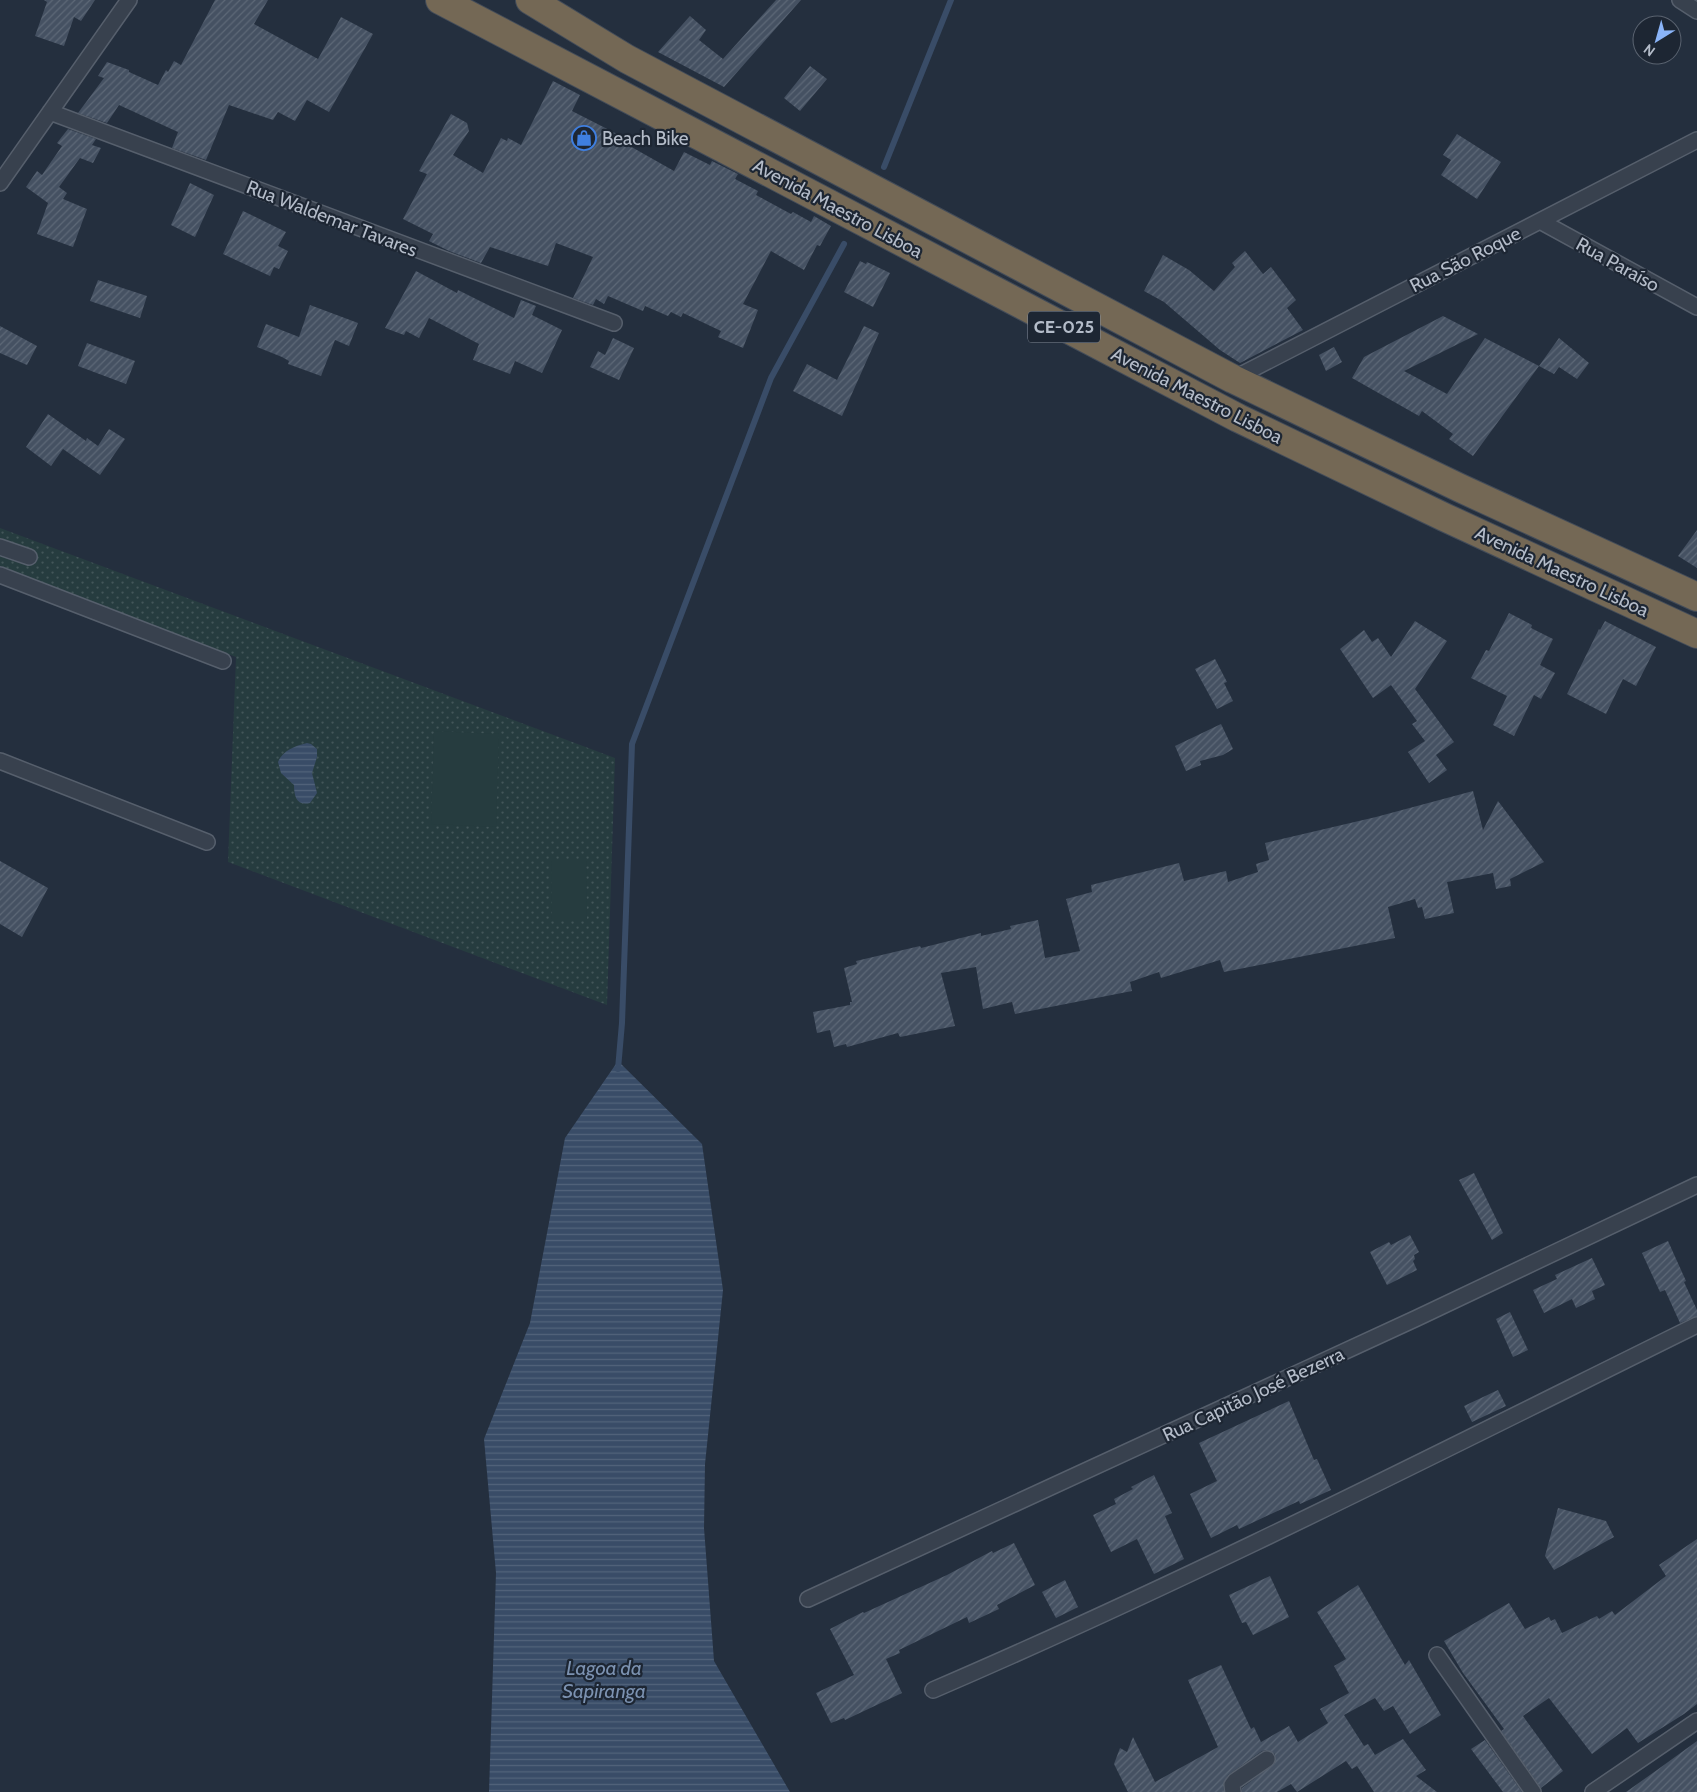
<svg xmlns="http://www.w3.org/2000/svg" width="1697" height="1792" font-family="Cabin,sans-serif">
  <defs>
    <pattern id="park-dots" width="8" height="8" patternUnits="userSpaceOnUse" patternTransform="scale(1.25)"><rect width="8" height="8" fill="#263c3f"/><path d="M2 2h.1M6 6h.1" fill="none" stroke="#435659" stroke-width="1.8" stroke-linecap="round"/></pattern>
    <pattern id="water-rules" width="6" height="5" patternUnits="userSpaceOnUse" patternTransform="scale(1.25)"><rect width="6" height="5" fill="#394c67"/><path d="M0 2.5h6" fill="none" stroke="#53647b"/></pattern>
    <pattern id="building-hatch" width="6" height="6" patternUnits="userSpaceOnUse" patternTransform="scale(1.25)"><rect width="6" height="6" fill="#455162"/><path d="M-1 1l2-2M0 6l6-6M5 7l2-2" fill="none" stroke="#5d6877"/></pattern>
  </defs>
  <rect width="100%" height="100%" fill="#242f3e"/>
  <!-- park -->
  <path fill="url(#park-dots)" d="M0 528 615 758 607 1005 228 862 236 657 0 567Z"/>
  <!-- pitch -->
  <path fill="#263c3f" d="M434 731 499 734 496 827 431 824Z
    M551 861H586L587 919H552Z"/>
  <!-- water -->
  <path fill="url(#water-rules)" d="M307 743 311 744 317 749V757L312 773 317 793 310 803C297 806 294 797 294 785L281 773 278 762C283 750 295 746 307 743Z
    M618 1061 702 1144 723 1290 705 1464 704 1528 714 1661 790 1792H489L496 1573 484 1439 530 1323 565 1138Z"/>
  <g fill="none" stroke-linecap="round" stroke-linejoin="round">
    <!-- stream -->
    <path stroke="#394c67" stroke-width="6" d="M884 167 951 0
      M618 1069 622 1023 632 744 771 378 844 244"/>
  </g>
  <!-- building -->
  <path fill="url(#building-hatch)" d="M44 0H95L81 21 74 17 64 46 35 36 47 2Z
    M215 0H268L254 24 318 59 341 17 373 34 329 112 307 100 295 121 278 112 273 120 229 105 206 160 172 148 178 132 119 105 107 123 78 113 104 78 98 76 107 62 129 70V72L158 85 166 70 168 72 174 61 181 65Z
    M776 0H801L724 87 658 52 690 16 706 30 699 40 723 59Z
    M810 66 827 79 800 111 784 98Z
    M553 81 580 95 572 111 623 137 621 141 674 171 684 152 710 165 712 161 738 174 735 179 758 191 756 195 791 214 793 212 811 222 814 216 831 226 820 246 817 245 804 270 771 251 743 304 758 310 743 348 718 337 721 331 683 313 681 317 671 312 668 316 645 306 643 311 608 296 604 304 596 299 593 305 573 298 593 257 556 243 548 266 490 247 481 263 449 251 429 241 433 234 403 219 427 174 419 171 451 114 467 123 469 131 453 155 483 173 501 138 507 141 508 138 521 145Z
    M68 129 96 139 92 145 101 148 93 163 80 158 59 187 67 193 63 199 87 209 73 247 37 234 48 203 26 187 37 171 42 175 62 146 57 143Z
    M1457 134 1501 162 1477 199 1441 175 1451 160 1443 155Z
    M190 183 214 195 195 237 171 225Z
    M243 211 286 232 278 246 288 251 279 269 274 267 270 276 223 254Z
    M1245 251 1263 274 1271 267 1296 300 1287 308 1303 330 1240 363 1220 350 1164 302 1144 291 1163 255 1189 270 1214 291 1235 267 1232 263Z
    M860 261 866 264 867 262 890 273 873 307 844 292Z
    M416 271 457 293 458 290 514 318 521 300 536 306 532 315 562 330 542 373 515 361 510 374 473 360 479 344 429 318 419 338 406 331 404 335 385 328Z
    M98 280 147 296 140 318 90 301Z
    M310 305 358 323 349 346 335 340 321 376 288 364 289 361 282 357 257 347 266 324 299 337Z
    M1443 316 1478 334 1404 371 1447 394 1485 338 1539 366 1559 338 1589 363 1577 379 1559 367 1554 374 1539 366 1473 456 1449 439 1453 434 1422 411 1419 416 1352 378 1364 357Z
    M0 326 37 346 27 365 0 353Z
    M864 326 879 333 842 416 793 391 807 364 837 380Z
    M613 338 634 348 619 380 590 367 598 351 605 355Z
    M87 343 135 361 126 384 78 366Z
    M1334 347 1342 362 1326 371 1319 355Z
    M48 414 86 441 87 438 98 446 109 429 125 439 100 475 63 449 51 466 26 447Z
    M1697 530V568L1678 556Z
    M1509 613 1532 625 1531 628 1553 639 1540 665 1555 673 1541 699 1534 695 1514 736 1493 725 1507 696 1471 678 1486 650 1489 651Z
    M1415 621 1447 641 1415 689 1454 742 1436 755 1447 770 1429 783 1408 752 1425 741 1412 724 1417 721 1391 685 1373 698 1340 649 1364 630 1372 642 1378 638 1391 657Z
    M1605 621 1656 647 1636 686 1623 679 1606 714 1567 694 1599 629 1600 630Z
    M1215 659 1227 682 1224 683 1233 701 1217 709 1195 669Z
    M1221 724 1233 749 1223 755 1200 761 1201 765 1186 771 1175 746Z
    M1473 791 1483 830 1498 801 1544 862 1510 879 1511 886 1496 889 1493 873 1447 882 1454 913 1425 919 1422 907 1418 908 1415 899 1388 907 1395 938 1224 972 1220 960 1161 978 1159 972 1130 982 1132 991 1015 1014 1012 1002 983 1009 976 967 941 973 955 1026 900 1037 898 1033 847 1047 846 1044 834 1047 830 1030 817 1033 813 1012 850 1005V1002H852L844 968 857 964 856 961 920 946 921 948 981 933V936L1011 929 1010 926 1038 920 1045 958 1080 951 1066 899 1092 892 1091 885 1179 863 1184 881 1226 871 1228 882 1258 872 1256 864 1269 860 1265 843 1376 817Z
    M0 861 48 888 22 937 0 924Z
    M1474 1173 1503 1233 1492 1240 1459 1180Z
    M1410 1235 1419 1252 1414 1255 1415 1259 1413 1261 1417 1270 1387 1285 1370 1252 1389 1242 1391 1245Z
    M1668 1241 1686 1281 1684 1282 1697 1310V1316L1680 1323 1665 1290 1660 1292 1642 1253Z
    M1592 1258 1605 1285 1592 1291 1595 1299 1576 1308 1572 1299 1544 1313 1533 1290 1557 1279 1555 1275Z
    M1510 1312 1528 1350 1513 1357 1496 1319Z
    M1498 1390 1506 1406 1472 1422 1464 1406Z
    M1289 1401 1314 1460 1317 1459 1331 1490 1300 1504 1299 1501 1239 1529 1237 1525 1211 1538 1190 1494 1217 1481 1199 1443Z
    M1154 1475 1172 1513 1165 1516 1184 1559 1154 1574 1137 1539 1111 1552 1093 1515 1116 1504 1114 1499 1133 1489 1131 1487Z
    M1558 1508 1606 1521 1614 1537 1554 1570 1545 1556Z
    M1697 1539V1704L1684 1714 1638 1743 1627 1728 1592 1754 1549 1698 1523 1716 1563 1771 1541 1788 1501 1731 1504 1729 1463 1673 1444 1641 1509 1603 1525 1629 1549 1617 1551 1621 1555 1619 1562 1633 1597 1616 1599 1619 1612 1611 1615 1615 1666 1576 1659 1565Z
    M1014 1543 1035 1585 997 1605 999 1609 969 1623 967 1617 899 1650 900 1653 886 1659 902 1693 845 1720 844 1718 831 1723 816 1693 854 1675 830 1629 863 1612 864 1613 947 1575 992 1551 993 1553Z
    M1270 1576 1289 1617 1253 1635 1246 1622 1242 1623 1229 1595Z
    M1065 1580 1078 1607 1056 1618 1042 1592Z
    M1358 1585 1405 1665 1409 1660 1441 1715 1410 1734 1393 1706 1384 1711 1375 1698 1344 1715 1364 1746 1368 1744 1375 1755 1403 1739 1426 1770 1416 1776 1437 1792H1374L1357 1766 1352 1769 1346 1761 1297 1792 1291 1784 1277 1792H1242V1788L1275 1763V1754L1267 1750 1262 1751 1228 1775 1223 1786 1224 1792H1128L1114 1764 1120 1748 1127 1752 1133 1737 1155 1782 1218 1747 1188 1680 1221 1665 1251 1729 1254 1727 1261 1742 1289 1726 1298 1742 1328 1723 1320 1709 1349 1693 1334 1666 1346 1659 1317 1612Z
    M1485 1740 1522 1792H1503L1471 1749Z
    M1697 1741V1792H1626L1657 1770Z"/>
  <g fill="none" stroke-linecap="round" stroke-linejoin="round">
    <defs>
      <path id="street" d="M1680 0 1697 11
        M50 112 614 323
        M0 183 129 0
        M1540 221 1697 307
        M1233 379 1697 140
        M0 547 29 557
        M0 575 223 661
        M0 761 207 842
        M808 1599 1417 1318 1697 1185
        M1437 1655 1533 1792
        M933 1690C1193 1578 1444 1450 1697 1325
        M1233 1792 1232 1785 1235 1781 1267 1759
        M1593 1792 1697 1721"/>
      <path id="highway" d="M440 0 1238 418 1444 517 1697 634
        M530 0 627 59 1233 379 1460 488 1697 597"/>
    </defs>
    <!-- street casing -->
    <use href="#street" stroke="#565f6c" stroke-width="18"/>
    <!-- highway casing -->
    <use href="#highway" stroke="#434c59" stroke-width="30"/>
    <!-- street -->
    <use href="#street" stroke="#38414e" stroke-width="15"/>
    <!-- highway -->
    <use href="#highway" stroke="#746855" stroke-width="28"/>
  </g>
  <!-- icons -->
  <defs>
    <symbol id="shop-ring" viewBox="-11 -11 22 22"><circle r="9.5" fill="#1d2633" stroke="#3f7fe0" stroke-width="1.5"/><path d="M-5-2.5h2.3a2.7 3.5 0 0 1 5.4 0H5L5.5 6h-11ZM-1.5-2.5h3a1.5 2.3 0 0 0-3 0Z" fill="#3f7fe0"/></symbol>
  </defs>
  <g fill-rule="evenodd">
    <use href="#shop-ring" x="570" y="124" width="28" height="28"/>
  </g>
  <g text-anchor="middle" stroke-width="4.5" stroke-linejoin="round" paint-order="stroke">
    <!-- shield labels -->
    <rect fill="#1d2633" stroke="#878f9c" stroke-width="1" x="1028" y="311.5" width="72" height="31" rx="4"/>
    <g font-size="18" font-weight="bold" fill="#b4bcc9">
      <text x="1064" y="333">CE-025</text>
    </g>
    <!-- poi labels -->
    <g font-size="19" fill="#b4bcc9" stroke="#1d2633" text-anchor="start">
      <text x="602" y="145">Beach Bike</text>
    </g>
    <!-- street labels -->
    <g font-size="19" fill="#b4bcc9" stroke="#1d2633">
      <text transform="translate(838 208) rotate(28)" y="7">Avenida Maestro Lisboa</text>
      <text transform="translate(332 218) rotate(21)" y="7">Rua Waldemar Tavares</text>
      <text transform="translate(1465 259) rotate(-27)" y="7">Rua São Roque</text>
      <text transform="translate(1618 264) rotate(29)" y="7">Rua Paraíso</text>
      <text transform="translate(1197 395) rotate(27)" y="7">Avenida Maestro Lisboa</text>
      <text transform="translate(1562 571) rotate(25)" y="7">Avenida Maestro Lisboa</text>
      <text transform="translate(1253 1394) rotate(-25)" y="7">Rua Capitão José Bezerra</text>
    </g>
    <!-- water labels -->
    <g font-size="20" font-style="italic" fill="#7c92b1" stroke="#1d2633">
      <text x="604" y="1675">Lagoa da<tspan x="604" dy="23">Sapiranga</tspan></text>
    </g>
  </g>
  <!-- north arrow -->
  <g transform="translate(1657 40) rotate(217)"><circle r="24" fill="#1d2633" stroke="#59626f"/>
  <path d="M0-4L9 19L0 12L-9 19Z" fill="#8ab4f8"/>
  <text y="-8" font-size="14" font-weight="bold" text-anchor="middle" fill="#b4bcc9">N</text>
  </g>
</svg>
